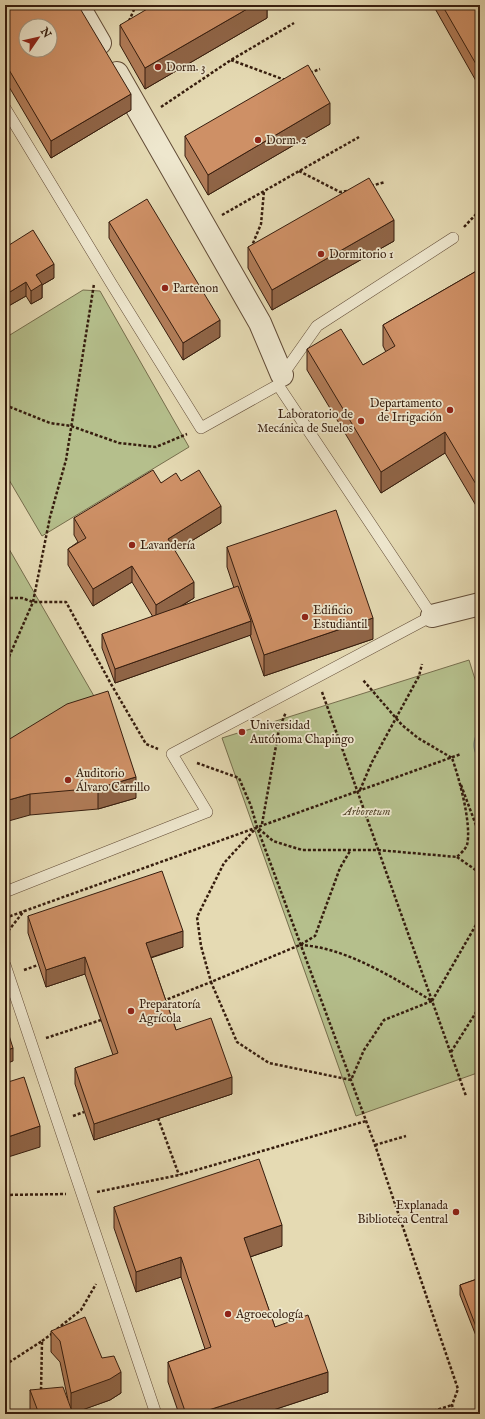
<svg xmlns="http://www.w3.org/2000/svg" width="485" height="1419" font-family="'IM FELL English',serif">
  <rect width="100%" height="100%" fill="#e5dab3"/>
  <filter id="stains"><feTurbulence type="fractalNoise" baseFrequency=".005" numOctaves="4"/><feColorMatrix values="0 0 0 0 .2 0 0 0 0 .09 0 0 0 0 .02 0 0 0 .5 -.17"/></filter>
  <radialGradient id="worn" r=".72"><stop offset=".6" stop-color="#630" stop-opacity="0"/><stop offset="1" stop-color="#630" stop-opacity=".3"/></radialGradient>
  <!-- green -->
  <path fill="#b5bf8c" stroke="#766e4d" d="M83 290 100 291 189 447 42 536 5 473V338Z
    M5 542 98 703 5 762Z
    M469 660 480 695V1072L356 1116 222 738Z"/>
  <!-- water -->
  <path fill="#97bab3" stroke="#707b71" d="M480 728V760C471 750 473 738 480 728Z"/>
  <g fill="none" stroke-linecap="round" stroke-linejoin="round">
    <defs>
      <path id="lane" d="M5 108 111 283 201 428 278 385 432 616 172 754 207 812 5 892
        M281 377 317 326 453 238
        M5 965 156 1414"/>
      <path id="street" d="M78 5 100 43
        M117 73 260 323 282 375
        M432 616 480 604"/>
    </defs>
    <!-- lane casing -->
    <use href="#lane" stroke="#624c37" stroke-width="12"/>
    <!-- street casing -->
    <use href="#street" stroke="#624c37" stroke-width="24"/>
    <!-- path -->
    <path stroke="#361d0e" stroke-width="2.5" stroke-dasharray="3 2" stroke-linecap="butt" d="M129 21 136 5
      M231 60 285 80
      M310 73 320 69
      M161 107 231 60 294 23
      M299 171 340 192 347 191
      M371 186 385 182
      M222 215 359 137
      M464 227 480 210
      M251 248 261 224 264 191
      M5 405 50 423 71 426 119 443 156 447 187 434
      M5 598H22L33 602H66L111 684 146 744 158 749
      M5 666 33 602 50 517 66 460 94 284
      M322 692 466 1096
      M197 763 239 778 251 806 257 827 375 1145 458 1389 452 1405 455 1414
      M461 785 480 836
      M360 790 372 762 419 676 422 664
      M262 824 279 729 286 712
      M457 857 480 873
      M5 918 461 754
      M5 935 24 911
      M300 945C345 947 394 978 432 1001L384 1020 364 1050 351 1080 269 1063 237 1042 211 982 300 945 315 936 340 868 350 851
      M24 970 38 965
      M163 1001 211 982 201 946 197 917 224 863 257 827 273 841 302 850H378L457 857C460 854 465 850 467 845 472 824 459 778 452 758L418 738 402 725 363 680
      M432 1001 480 918
      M46 1038 101 1020
      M451 1052 480 1006
      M73 1116 84 1112
      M158 1118 179 1175
      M375 1145 406 1136
      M97 1192 179 1175 366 1121
      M5 1195 66 1194
      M57 1329 81 1310 96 1284
      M42 1341 53 1333
      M5 1365 42 1341 41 1392
      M424 1414 452 1405"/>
    <!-- lane -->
    <use href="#lane" stroke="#eee7ce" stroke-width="11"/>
    <!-- street -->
    <use href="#street" stroke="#eee7ce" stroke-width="22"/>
  </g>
  <!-- wall -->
  <path fill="#b17c58" stroke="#361d0e" d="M5 5 131 110 51 158 5 80Z
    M267 5V18L145 89 120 45V25Z
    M433 5H480V88Z
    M330 124 208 195 185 156V136Z
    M109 222 220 337 183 360 109 238Z
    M394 241 272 310 248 268V247Z
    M5 245 6 247 54 278 42 285V298L31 304 26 296 5 308Z
    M480 269V518L478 515V509L445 453 381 493 307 370V349L363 365 386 352 383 346V325Z
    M181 481 221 523 175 551 194 598 180 607 234 588 227 567V547L373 639 264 676 250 635 115 683 102 648V634L153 617 132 582 93 606 68 565V549L78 542 74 535V518L161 483Z
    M5 741 136 798 98 809 30 815Z
    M28 916 183 947 151 958 176 1030 232 1094 94 1140 75 1084V1068L113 1055 85 974 46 987 28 933Z
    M114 1207 282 1246 250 1257 275 1327 328 1392 261 1414H179L168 1382V1362L205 1349 181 1277 136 1292 114 1228Z
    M480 1278V1346L460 1295V1285Z
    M51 1331 102 1358 121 1393 110 1400 73 1413V1414H32L30 1411V1390L68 1400 60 1362 51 1352Z"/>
  <!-- shaded-wall -->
  <path fill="#906547" stroke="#361d0e" d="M254 5H267V18L145 89V68Z
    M131 94V110L51 158V141Z
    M330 103V124L208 195V175Z
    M394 220V241L272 310V290Z
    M54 264V278L42 285V298L31 304V291L36 275Z
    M26 282V296L5 308V295Z
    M220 320V337L183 360V343Z
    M445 432V453L381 493V472Z
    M221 506V523L168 555V539Z
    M132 566V582L93 606V589Z
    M194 582V598L156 621V605Z
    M373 618V639L264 676V655Z
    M251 621V635L115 683V669Z
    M136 777V798L98 809V788Z
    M30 794V815L5 822V801Z
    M183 931V947L146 959V943Z
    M85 957V974L46 987V970Z
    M13 1048V1061L5 1064V1051Z
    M232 1077V1094L94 1140V1124Z
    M40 1126V1147L5 1158V1138Z
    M282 1225V1246L244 1259V1238Z
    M181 1257V1277L136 1292V1272Z
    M121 1372V1393L110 1400 71 1414V1393Z
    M328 1372V1392L261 1414H196Z"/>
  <!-- building -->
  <path fill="#ce9066" stroke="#361d0e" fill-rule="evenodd" d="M5 5H78L131 94 51 141 5 63ZM26 26H50V50H26Z
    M154 5H254L145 68 120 25Z
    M442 5H480V71Z
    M308 65 330 103 208 175 185 136Z
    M369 178 394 220 272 290 248 247Z
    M147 199 220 320 183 343 109 222Z
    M33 230 54 264 36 275 42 284 31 291 26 282 5 295V245L6 247Z
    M480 269V491L445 432 381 472 307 349 341 329 363 365 395 346 383 325Z
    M153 470 161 483 176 473 181 481 199 470 221 506 168 539 194 582 156 605 132 566 93 589 68 549 86 538 74 518Z
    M336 510 373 618 264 655 227 547Z
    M238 586 251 621 115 669 102 634Z
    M108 691 136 777 98 788 30 794 5 801V741L8 740 67 704Z
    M162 871 183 931 146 943 176 1030 211 1018 232 1077 94 1124 75 1068 118 1053 85 957 46 970 28 916Z
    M5 1026H6L13 1048 5 1051Z
    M24 1077 40 1126 5 1138V1083Z
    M259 1159 282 1225 244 1238 275 1327 308 1315 328 1372 196 1414H186L168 1362 211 1347 181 1257 136 1272 114 1207Z
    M480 1278V1337L460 1285Z
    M85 1317 102 1358 114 1356 121 1372 110 1379 71 1393 60 1341 51 1331Z
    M63 1387 73 1414H39L30 1390Z"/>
  <!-- markers -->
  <g fill="#8f2418" stroke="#eee7ce" stroke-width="1.5">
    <circle cx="158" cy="67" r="4"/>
    <circle cx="258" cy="140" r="4"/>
    <circle cx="321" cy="254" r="4"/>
    <circle cx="165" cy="288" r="4"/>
    <circle cx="450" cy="410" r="4"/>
    <circle cx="361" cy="421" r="4"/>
    <circle cx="132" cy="545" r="4"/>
    <circle cx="305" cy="617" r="4"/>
    <circle cx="242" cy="732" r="4"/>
    <circle cx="68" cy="780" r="4"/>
    <circle cx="131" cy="1011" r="4"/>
    <circle cx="456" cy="1212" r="4"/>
    <circle cx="228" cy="1314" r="4"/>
  </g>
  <g text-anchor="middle" stroke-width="3.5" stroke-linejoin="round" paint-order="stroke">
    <!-- poi labels -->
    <g font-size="12" fill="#361d0e" stroke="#eee7ce" text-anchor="start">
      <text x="166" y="71">Dorm. 3</text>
      <text x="266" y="144">Dorm. 2</text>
      <text x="329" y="258">Dormitorio 1</text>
      <text x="173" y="292">Partenon</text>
      <text x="442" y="407" text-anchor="end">Departamento<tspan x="442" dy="14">de Irrigación</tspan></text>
      <text x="353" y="418" text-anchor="end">Laboratorio de<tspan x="353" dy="14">Mecánica de Suelos</tspan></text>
      <text x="140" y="549">Lavandería</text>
      <text x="313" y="614">Edificio<tspan x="313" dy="14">Estudiantil</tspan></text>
      <text x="250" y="729">Universidad<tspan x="250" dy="14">Autónoma Chapingo</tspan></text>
      <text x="76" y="777">Auditorio<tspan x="76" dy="14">Álvaro Carrillo</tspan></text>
      <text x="139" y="1008">Preparatoría<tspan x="139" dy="14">Agrícola</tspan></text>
      <text x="448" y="1209" text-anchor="end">Explanada<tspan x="448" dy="14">Biblioteca Central</tspan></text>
      <text x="236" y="1318">Agroecología</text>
    </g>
    <!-- park labels -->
    <g font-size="12" font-style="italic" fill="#5c4e34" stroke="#eee7ce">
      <text x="367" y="815">Arboretum</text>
    </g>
  </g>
  <!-- margin -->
  <rect width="485" height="1419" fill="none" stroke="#e5dab3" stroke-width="20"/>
  <rect x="6" y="6" width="473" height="1407" fill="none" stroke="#361d0e" stroke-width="2"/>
  <rect x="10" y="10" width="465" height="1399" fill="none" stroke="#361d0e"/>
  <!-- north arrow -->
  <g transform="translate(38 38) rotate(56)"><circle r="19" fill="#eee7ce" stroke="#a49681"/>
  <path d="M0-3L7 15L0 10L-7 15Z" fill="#8f2418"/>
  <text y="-6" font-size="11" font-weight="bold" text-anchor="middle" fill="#361d0e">N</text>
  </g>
  <rect width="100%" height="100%" filter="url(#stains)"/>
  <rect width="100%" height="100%" fill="url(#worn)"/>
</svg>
